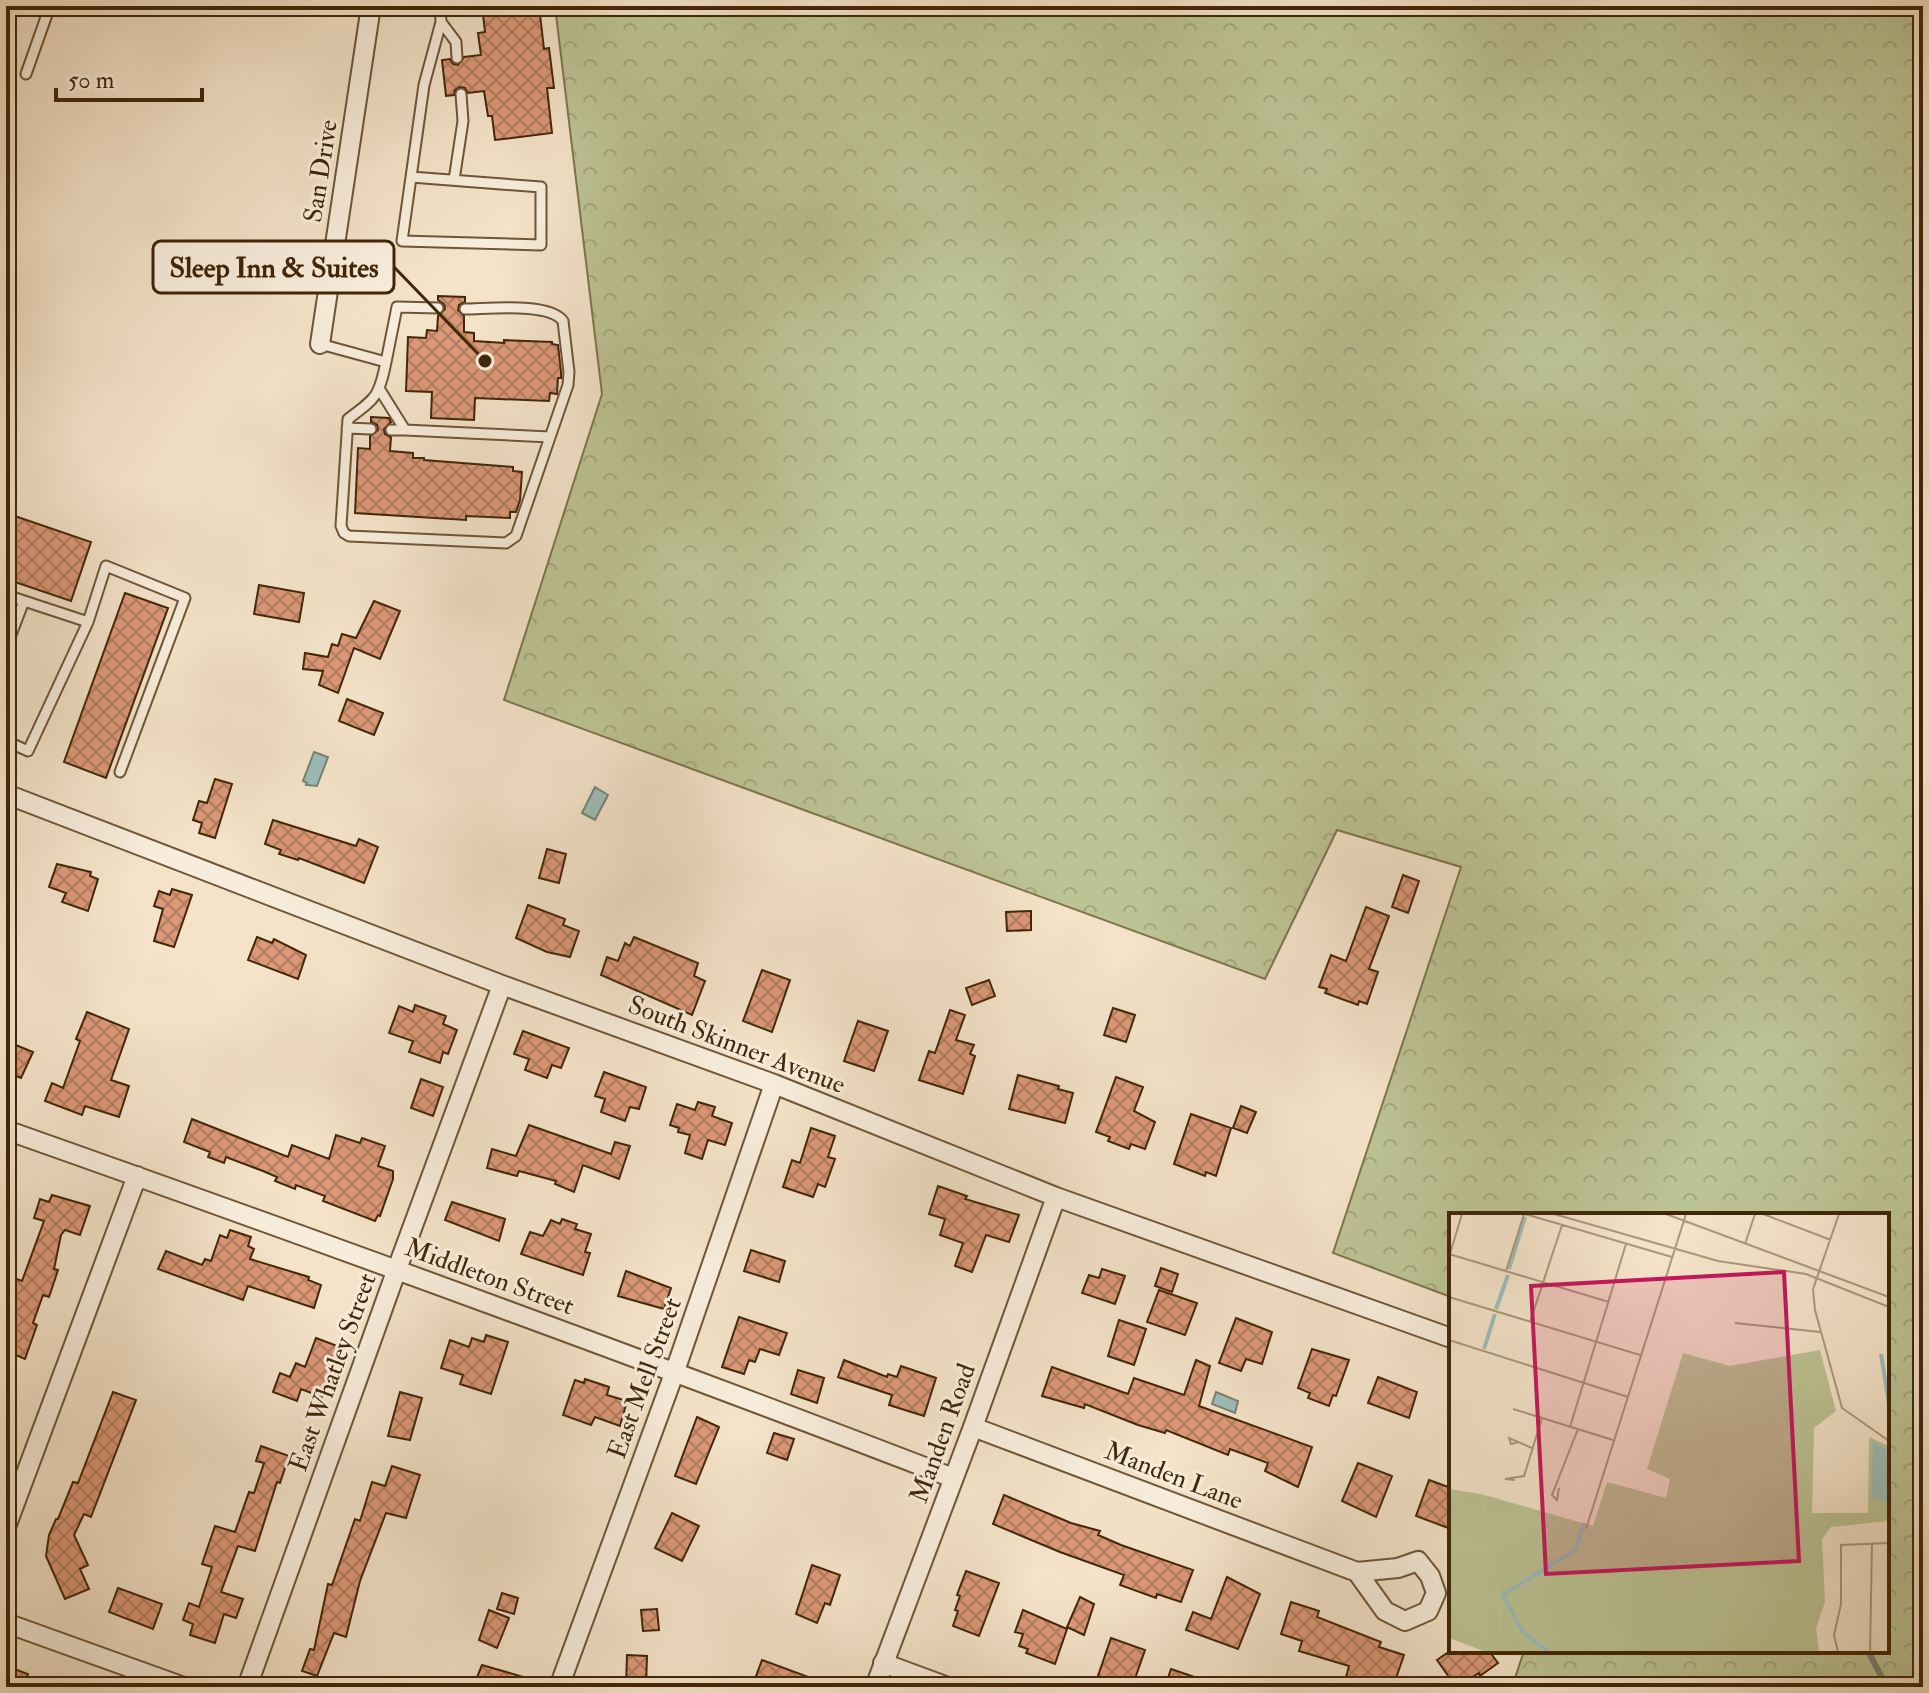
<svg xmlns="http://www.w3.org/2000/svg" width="1929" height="1693" font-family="'IM FELL Double Pica',serif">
  <defs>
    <pattern id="forest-crowns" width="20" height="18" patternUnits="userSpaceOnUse" patternTransform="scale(2)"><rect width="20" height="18" fill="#bcc395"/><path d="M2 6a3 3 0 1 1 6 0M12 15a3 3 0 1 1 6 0" fill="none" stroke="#a3a77f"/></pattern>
    <pattern id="building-cross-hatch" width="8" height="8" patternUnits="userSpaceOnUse" patternTransform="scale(2)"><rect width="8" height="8" fill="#db9877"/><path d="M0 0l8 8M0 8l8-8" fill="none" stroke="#b37c60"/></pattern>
  </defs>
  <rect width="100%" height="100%" fill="#f4e3c9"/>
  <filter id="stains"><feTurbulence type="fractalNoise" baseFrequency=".0025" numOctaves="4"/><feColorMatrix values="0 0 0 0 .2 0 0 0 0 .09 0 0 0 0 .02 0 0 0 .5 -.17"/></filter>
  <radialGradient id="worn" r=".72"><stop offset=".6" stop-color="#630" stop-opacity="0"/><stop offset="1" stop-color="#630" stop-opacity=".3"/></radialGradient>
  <!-- forest -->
  <path fill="url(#forest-crowns)" stroke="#7e744e" stroke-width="2" d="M555 6H1923V1687H1512L1524 1651H1887V1215H1451V1297L1333 1253 1461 867 1337 830 1265 979 504 700 602 394Z"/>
  <!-- water -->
  <path fill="#9cbeba" stroke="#788173" stroke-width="2" d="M314 752 328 757 317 786 306 785 307 783 303 781Z
    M595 787 608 795 595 820 582 813Z
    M1216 1392 1238 1401 1235 1413 1212 1404Z"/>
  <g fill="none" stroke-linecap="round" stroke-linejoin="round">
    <!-- stream -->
    <path stroke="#788173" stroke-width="6" d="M1868 1651 1887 1687"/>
  </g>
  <!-- building -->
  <path fill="url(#building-cross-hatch)" stroke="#412608" stroke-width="2" d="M482 6H539L544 49 549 48 554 88H547L552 133 495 140 492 116H488L484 91 468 93 465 88 460 87 455 90 454 95 446 96 442 60 450 59 453 64 458 65 464 57 481 55 478 33 485 32Z
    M438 296 465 297V302L459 305 458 310 464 316V332L474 333V341L504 343V340L552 342V344L558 345 561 372V378H558L557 394 550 393 549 401 475 398 474 420 431 418 432 392 406 391 408 337 426 338 427 330 437 331 438 316 445 309 444 304 438 300Z
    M371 417 389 418 391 422 384 429 385 434 391 437 390 451 413 453V458H424V460L513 467V471L522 472 520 500 516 512H510V518L466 516V520L355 513 358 448 370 449V436L378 430 377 425 371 422Z
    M6 513 91 542 71 601 6 579Z
    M259 585 304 593 299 622 254 614Z
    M125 593 168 608 106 778 64 762Z
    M374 601 400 611 380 659 354 648 338 693 319 685 323 671 303 669 305 653 328 657 332 644 338 646 342 634 356 638Z
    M347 699 383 713 374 735 339 721Z
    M215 779 232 784 215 838 199 833 202 823 193 820 199 801 207 803Z
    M273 820 356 846 359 839 378 847 364 883 299 858 298 860 279 854 281 850 265 844Z
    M547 849 566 854 559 883 539 878Z
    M57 864 91 872 90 876 98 879 88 911 62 902 66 893 49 887Z
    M1403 875 1419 881 1408 913 1392 907Z
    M172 889 192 895 174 947 154 941 163 909 154 906 159 891 170 895Z
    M528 905 565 919 563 925 579 931 570 957 547 952 516 938Z
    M1366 907 1389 916 1369 969 1378 972 1367 1004 1359 1001 1358 1005 1325 993 1327 989 1319 987 1331 955 1346 961Z
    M1031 911V930L1007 931 1006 912Z
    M257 937 272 943 274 939 306 955 298 979 248 960Z
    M634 937 698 963 694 976 705 981 692 1015 601 975 607 957 618 961 625 943 630 946Z
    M762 970 790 980 772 1032 743 1021Z
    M989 980 995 996 972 1005 966 988Z
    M415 1005 446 1016 443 1024 457 1030 448 1054 443 1052 440 1063 409 1052 413 1041 389 1033 399 1006 413 1012Z
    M1113 1008 1135 1015 1126 1042 1104 1035Z
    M950 1010 965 1015 956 1040 974 1045 970 1054 975 1056 963 1094 919 1080 929 1051 935 1053Z
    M87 1012 129 1029 111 1080 129 1086 119 1117 85 1106 82 1115 45 1101 52 1083 63 1088 80 1041 76 1039Z
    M858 1021 888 1031 874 1071 844 1061Z
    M523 1031 569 1048 561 1068 552 1065 547 1078 525 1070 529 1059 514 1054Z
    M6 1041 33 1052 21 1078 6 1072Z
    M604 1072 646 1087 639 1109 630 1107 625 1121 601 1112 605 1099 595 1096Z
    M1018 1075 1059 1086 1058 1089 1073 1093 1065 1123 1009 1109Z
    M1116 1077 1143 1087 1134 1111 1155 1122 1145 1149 1131 1144 1129 1149 1108 1141 1110 1137 1096 1132Z
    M421 1079 443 1087 433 1116 411 1108Z
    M698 1102 715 1107 712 1116 732 1123 725 1145 708 1140 702 1159 685 1153 690 1135 678 1132 679 1128 670 1125 677 1104 695 1110Z
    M1241 1106 1256 1112 1247 1133 1233 1128Z
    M1191 1114 1231 1128 1216 1176 1206 1172 1205 1176 1174 1164Z
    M192 1119 288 1157 292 1145 329 1159 336 1135 360 1143 362 1138 385 1146 378 1166 393 1171V1179L380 1216 378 1215 375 1221 323 1201 325 1196 296 1185 295 1189 275 1181 277 1177 263 1171 226 1157 224 1163 208 1157 210 1152 184 1142Z
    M529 1125 611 1154 615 1142 630 1146 619 1179 583 1165 574 1192 555 1184 556 1181 519 1171 517 1176 487 1168 492 1149 516 1156Z
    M811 1128 835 1136 828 1157 835 1159 825 1187 818 1184 813 1197 783 1187 792 1160 800 1163Z
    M938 1186 967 1196 965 1199 1019 1215 1009 1242 986 1235 972 1272 955 1266 963 1243 940 1235 945 1219 929 1214Z
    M52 1195 90 1206 80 1235 65 1230 61 1235 54 1269 58 1270 49 1297 43 1295 33 1323 37 1325 25 1359 6 1351V1300L14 1278 22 1281 44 1221 34 1218 40 1199 49 1202Z
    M452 1202 505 1219 499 1241 445 1220Z
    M562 1219 577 1224 575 1229 591 1234 585 1252 590 1253 583 1275 521 1254 530 1232 543 1236 551 1220 560 1224Z
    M230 1230 251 1237 248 1246 254 1249 250 1259 309 1277 308 1280 321 1285 314 1308 248 1286 243 1300 158 1269 166 1251 202 1265 205 1259 211 1261 220 1235 227 1238Z
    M751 1250 785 1261 779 1282 744 1271Z
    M1161 1268 1178 1274 1172 1292 1155 1286Z
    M1102 1269 1125 1276 1115 1304 1082 1293 1089 1275 1099 1278Z
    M626 1271 671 1288 664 1309 618 1296Z
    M1159 1290 1197 1303 1185 1335 1147 1322Z
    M739 1317 787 1333 779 1355 760 1349 755 1362 749 1360 744 1374 722 1367Z
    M1236 1318 1272 1332 1262 1364 1246 1359 1241 1371 1219 1363Z
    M1119 1320 1146 1329 1134 1365 1108 1356Z
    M486 1335 508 1342 491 1394 460 1384 463 1375 441 1368 450 1340 469 1347 472 1338 484 1342Z
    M316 1338 340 1347 322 1397 301 1389 297 1401 273 1392 280 1373 290 1377 296 1363 305 1367Z
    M1312 1349 1349 1360 1336 1396 1333 1395 1329 1406 1308 1398 1310 1393 1298 1388Z
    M844 1360 887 1377 888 1374 897 1377 901 1366 936 1378 924 1416 889 1405 892 1395 838 1377Z
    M1196 1360 1210 1366 1199 1406 1312 1447 1298 1487 1265 1471 1268 1463 1230 1449 1228 1455 1166 1430 1165 1433 1138 1425 1085 1404 1084 1408 1042 1396 1052 1367 1128 1394 1134 1378 1184 1395Z
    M798 1370 824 1378 817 1403 791 1394Z
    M1378 1377 1417 1392 1409 1418 1368 1403Z
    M585 1379 609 1387 607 1395 627 1401 620 1426 595 1417 591 1425 563 1415 575 1380 584 1383Z
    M113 1392 136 1400 91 1517 84 1514 74 1535 88 1565 80 1569 89 1589 65 1599 46 1556 49 1535 56 1519H58L73 1482 78 1483Z
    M400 1392 422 1398 410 1440 388 1436Z
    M697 1417 719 1427 696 1484 675 1476Z
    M774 1433 794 1439 787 1460 767 1453Z
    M261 1446 289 1456 280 1483 277 1482 255 1551 238 1546 221 1592 243 1599 236 1618 224 1614 215 1643 190 1635 193 1624 183 1620 189 1603 199 1607 212 1567 202 1564 215 1526 235 1532 249 1492 254 1493 264 1463 256 1461Z
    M1358 1463 1392 1476 1376 1517 1342 1501Z
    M392 1466 420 1475 406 1518 386 1513 360 1581 346 1637 334 1633 317 1676 302 1671 310 1649 314 1650 328 1584 332 1585 355 1519 360 1521 372 1482 385 1486Z
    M1429 1480 1451 1488V1529L1416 1516Z
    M1004 1495 1071 1523 1100 1531 1098 1535 1121 1545 1193 1570 1181 1602 1157 1594 1156 1598 1120 1585 1124 1575 1060 1552 993 1524Z
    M672 1513 699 1526 682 1561 655 1548Z
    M812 1565 840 1575 830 1605 825 1603 817 1623 796 1614Z
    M966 1571 999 1583 979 1636 953 1626 958 1611 955 1610 960 1596 957 1595Z
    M1227 1577 1260 1594 1238 1649 1186 1630 1193 1612 1211 1619Z
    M118 1588 162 1604 153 1629 109 1612Z
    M502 1593 518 1598 514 1614 497 1609Z
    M1080 1597 1094 1604 1084 1635 1067 1627Z
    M1291 1602 1319 1611 1317 1617 1381 1642 1379 1647 1404 1655 1393 1687 1368 1681 1367 1684 1346 1677 1349 1666 1299 1651 1302 1641 1281 1634Z
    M657 1609 659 1630 643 1631 641 1610Z
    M489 1610 509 1618 497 1648 479 1640Z
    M1023 1610 1067 1629 1055 1664 1026 1653 1028 1649 1019 1646 1023 1634 1015 1632Z
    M1111 1638 1145 1650 1132 1687H1112L1114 1682 1098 1676Z
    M1450 1651H1489L1498 1663 1480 1676 1479 1673 1456 1687 1437 1660Z
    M627 1655 647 1656 646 1687H626Z
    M762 1660 830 1685 829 1687H752Z
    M482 1665 544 1683V1687H473Z
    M6 1666 28 1674 23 1687H6Z
    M1171 1669 1215 1684V1687H1165Z"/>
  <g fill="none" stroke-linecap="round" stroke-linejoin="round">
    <defs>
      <path id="service" d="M137 6 145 10 147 6
        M441 22 456 42 457 58
        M26 74 50 6
        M411 177 541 187V245L402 241 424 85 441 22 440 6
        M454 180 463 121 461 94
        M320 344 386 362C379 397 376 398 348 419L341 526 344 533 349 536 506 543 516 536 568 385 569 372 563 321C549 302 488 309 465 309
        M386 362 397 307 438 308
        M380 390 405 430 550 437
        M347 428 371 429
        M391 430H405
        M6 595 88 622 28 751 6 741
        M88 622 106 566 185 598 120 772
        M6 648 24 601"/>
      <path id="minor" d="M320 344 371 6
        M6 794 502 985 774 1084 1056 1197 1451 1338
        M6 1130C323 1242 639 1357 953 1478
        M973 1427 1357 1572 1398 1568 1418 1561 1430 1576 1436 1593 1428 1611 1405 1621 1385 1611 1357 1572
        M6 1527 137 1176
        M6 1623 184 1687
        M883 1663 948 1687
        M247 1687 397 1269 502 985
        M559 1687 675 1371 774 1084
        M875 1687 973 1427 1056 1197"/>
    </defs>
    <!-- service casing -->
    <use href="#service" stroke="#6e5538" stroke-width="13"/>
    <!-- minor casing -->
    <use href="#minor" stroke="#6e5538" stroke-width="22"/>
    <!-- service -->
    <use href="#service" stroke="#f8eddc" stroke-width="9"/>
    <!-- minor -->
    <use href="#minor" stroke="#f8eddc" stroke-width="18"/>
  </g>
  <g text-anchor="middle" stroke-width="6" stroke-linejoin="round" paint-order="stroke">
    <!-- street labels -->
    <g font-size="26" fill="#412608" stroke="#f8eddc">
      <text transform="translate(320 171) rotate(-81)" y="9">San Drive</text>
      <text transform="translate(737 1044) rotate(21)" y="9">South Skinner Avenue</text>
      <text transform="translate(490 1276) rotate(20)" y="9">Middleton Street</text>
      <text transform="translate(332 1372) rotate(-70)" y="9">East Whatley Street</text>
      <text transform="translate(644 1378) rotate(-70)" y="9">East Mell Street</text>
      <text transform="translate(942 1433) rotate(-70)" y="9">Manden Road</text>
      <text transform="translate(1174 1475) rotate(21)" y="9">Manden Lane</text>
    </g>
  </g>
  <!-- overview -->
  <g transform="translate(1449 1213)">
    <rect width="440" height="440" fill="#f4e3c9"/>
    <path d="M0 276 32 281 48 366 53 439H37L0 425Z" fill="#bcc395"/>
    <path d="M371 137 387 198 365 215 363 300H419L420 224 440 233V308L382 314 373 326 376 389 367 415 370 439H53L48 366 32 281 144 313 158 269 217 285 221 266 198 256 234 140 281 153Z" fill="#bcc395"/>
    <path d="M18 362 22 388 15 403 0 415V367ZM25 370 42 371 51 384 30 390ZM26 404 41 417 42 439 17 427Z" fill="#bcc395"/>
    <path d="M424 228 440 238V289L423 285Z" fill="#9cbeba"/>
    <path fill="none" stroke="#9cbeba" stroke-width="4" d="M60 56 76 4M47 96 59 62M35 136 46 101M432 141 440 191M100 439 74 419 54 382 126 337 135 310"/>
    <path fill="none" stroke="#ac977c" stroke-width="2" d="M76 1 223 44M105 1 269 48 357 61 440 94M217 1 440 84M314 1 382 27M390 1 364 76 366 97 393 195 440 228M440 4V145M296 31 306 1M0 41 160 89M0 44 13 1M57 58 75 1M0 84 191 142M81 109 113 12M286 110 371 119M0 127 179 184M64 196 164 227M121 214 177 31M70 229 62 231 60 225 83 235M66 267 56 266 75 263 93 205M110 275 108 287 103 282 129 216M137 316 237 1M389 439 385 422 392 391V332L440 330M421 439 423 330"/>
    <path fill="#c2185b" fill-opacity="0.15" stroke="#c2185b" stroke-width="4" d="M335 59 350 348 97 361 82 73Z"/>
    <rect width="440" height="440" fill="none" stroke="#412608" stroke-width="4"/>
  </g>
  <!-- callouts -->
  <path fill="none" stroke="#412608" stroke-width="3" d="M485 361L394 267"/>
  <circle fill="#412608" stroke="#f8eddc" stroke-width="3" cx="485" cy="361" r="8"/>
  <rect fill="#f8eddc" stroke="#412608" stroke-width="3" x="153" y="241" width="241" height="52" rx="8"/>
  <g font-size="28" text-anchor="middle" font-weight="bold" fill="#412608">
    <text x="274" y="277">Sleep Inn &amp; Suites</text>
  </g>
  <!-- margin -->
  <rect width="1929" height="1693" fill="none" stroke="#f4e3c9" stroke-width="32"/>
  <rect x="8" y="8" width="1913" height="1677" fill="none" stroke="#412608" stroke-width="4"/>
  <rect x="16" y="16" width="1897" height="1661" fill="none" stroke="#412608" stroke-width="2"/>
  <!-- scale -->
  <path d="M56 88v12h146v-12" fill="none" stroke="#412608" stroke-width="4"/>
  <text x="68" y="88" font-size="24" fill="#412608" stroke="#f8eddc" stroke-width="6" paint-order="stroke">50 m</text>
  <rect width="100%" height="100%" filter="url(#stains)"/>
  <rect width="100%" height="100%" fill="url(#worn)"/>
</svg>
